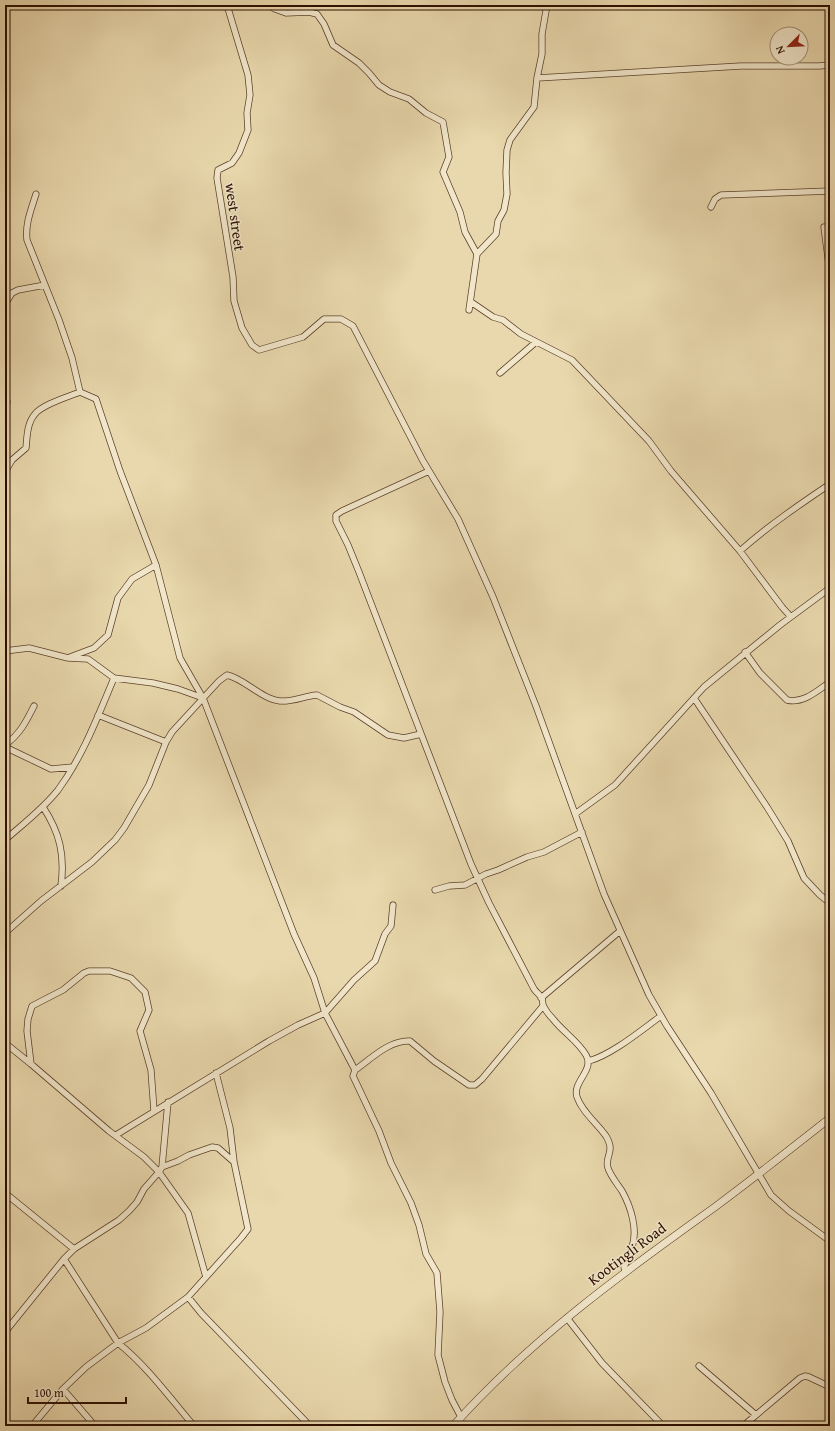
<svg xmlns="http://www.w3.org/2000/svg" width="835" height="1431" font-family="'Gentium Book Plus',serif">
  <rect width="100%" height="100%" fill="#e9d8ad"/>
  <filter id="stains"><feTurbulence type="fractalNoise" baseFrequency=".005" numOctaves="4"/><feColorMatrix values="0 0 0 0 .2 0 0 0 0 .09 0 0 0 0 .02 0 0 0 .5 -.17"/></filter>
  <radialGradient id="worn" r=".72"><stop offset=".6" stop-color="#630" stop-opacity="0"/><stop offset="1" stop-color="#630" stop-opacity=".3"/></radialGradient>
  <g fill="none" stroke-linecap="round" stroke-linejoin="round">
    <defs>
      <path id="minor" d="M227 5 248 75 250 95 247 113 248 130 239 153 232 163 218 170 217 178 233 277 234 301 242 328 252 345 259 350 303 337 324 319H341L353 326 423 461 458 519 493 597 536 706 604 894 649 995 667 1026 711 1093 771 1195 789 1211 830 1241
        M268 5 275 9 286 13 309 12 317 14 324 24 333 45 359 63 369 73 379 85 390 92 409 99 426 113 443 122 449 157 443 172 460 212 465 232 477 254
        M537 78 741 66H819L830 65
        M36 194C31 210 25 224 27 240L59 320 72 358 80 392 96 399 120 471 156 565 180 658 203 698 294 934 314 978 325 1013 355 1070 353 1076 379 1131 391 1163 411 1203 419 1225 426 1254 437 1273 440 1312 438 1355 445 1382 452 1400 461 1417
        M711 207 715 199 721 195 830 191
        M824 227 830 273
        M471 302 493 317 503 320 521 334 572 360 649 441 671 471 740 551 782 607 791 617
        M5 304 12 293 18 290 45 285
        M469 310 477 254 496 234 498 221 504 210 507 194 506 173 507 150 510 140 534 107 537 78 542 54V34L547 5
        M500 373 536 342
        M5 393 7 402 5 407
        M429 471 342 511 336 515V521L348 545 359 572 471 864 489 903 534 989C536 992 540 995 542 998 543 1001 542 1004 544 1007 546 1011 550 1016 553 1019 563 1032 578 1041 586 1055 595 1070 572 1082 577 1097 582 1112 597 1123 606 1136 616 1153 604 1156 608 1168 610 1175 618 1185 622 1191 631 1207 638 1230 632 1247 630 1254 627 1261 624 1267L625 1271
        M5 472 12 460 26 448C27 437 27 423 35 414 43 404 68 397 80 392
        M740 551C768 526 799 505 830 484
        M5 651 29 648 68 658 88 659 114 678 153 683 178 689 203 698
        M745 652 760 673 787 700C803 704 817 691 830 682
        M70 657 94 648 108 635 118 598 132 579 156 565
        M694 698 767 807 788 841 804 878 820 895 830 903
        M98 715 166 742
        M5 745C20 734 26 722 34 706
        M5 747 51 769 73 767
        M43 807C60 833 65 855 61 886
        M575 814 615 785 704 687 780 625 830 588
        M5 840C23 824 43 809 58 790 83 756 98 716 114 678
        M435 890 449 886 465 885 486 874 498 870 527 857 544 852 582 832
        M5 933 41 901 92 862 115 840 124 828 149 785 166 742 172 732 219 681 227 675C245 679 261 699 280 701 293 702 304 696 317 695L340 707 354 712 388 735 404 738 421 734
        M541 998 620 931
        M5 1043 31 1064 109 1131 144 1157 159 1172 144 1189 137 1202 129 1211 119 1220 74 1249 64 1259 5 1332
        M589 1061C613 1054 640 1031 661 1016
        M31 1064 27 1031 28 1019 32 1006 63 990 84 973 89 971H110L131 978 145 992 149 1010 140 1031 151 1070 154 1111
        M355 1070C371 1059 389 1040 410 1041L434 1061 469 1085H475L482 1079 543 1006
        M116 1135 269 1041 298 1025 325 1013 354 980 375 961 385 934 391 926 393 905
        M162 1167 168 1102
        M5 1193 74 1249
        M64 1259 118 1343C147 1366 170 1398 194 1426
        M206 1277 188 1213 159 1172 162 1167 178 1161 189 1155 212 1147 218 1148 234 1162
        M188 1297 201 1313 310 1426
        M567 1318 602 1363 663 1426
        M699 1366 756 1415
        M32 1426 63 1389
        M95 1426 63 1389 86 1367 118 1343 146 1328 188 1297 241 1238 248 1229 234 1162 230 1128 216 1073
        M743 1426 800 1378 805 1376 809 1377 830 1387"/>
      <path id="tertiary" d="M453 1426C530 1340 621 1274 715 1207 754 1178 792 1148 830 1118"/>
    </defs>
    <!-- minor casing -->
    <use href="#minor" stroke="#5b412b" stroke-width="7"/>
    <!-- tertiary casing -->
    <use href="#tertiary" stroke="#5b412b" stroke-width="8"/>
    <!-- minor -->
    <use href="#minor" stroke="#f1e6ca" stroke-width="5.5"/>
    <!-- tertiary -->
    <use href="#tertiary" stroke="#f1e6ca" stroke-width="7"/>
  </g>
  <g text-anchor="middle" stroke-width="3" stroke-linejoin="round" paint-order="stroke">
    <!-- street labels -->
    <g font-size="15" fill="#2c0f00" stroke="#f1e6ca">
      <text transform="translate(235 217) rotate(82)" y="5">west street</text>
      <text transform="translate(627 1254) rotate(-37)" y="5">Kootingli Road</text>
    </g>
  </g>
  <!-- margin -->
  <rect width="835" height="1431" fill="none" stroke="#e9d8ad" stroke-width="20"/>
  <rect x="6" y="6" width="823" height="1419" fill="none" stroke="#2c0f00" stroke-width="2"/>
  <rect x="10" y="10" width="815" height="1411" fill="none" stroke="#2c0f00"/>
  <!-- north arrow -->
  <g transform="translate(789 46) rotate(246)"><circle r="19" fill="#f1e6ca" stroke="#a29079"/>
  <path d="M0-3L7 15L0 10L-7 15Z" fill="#8f2418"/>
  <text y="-6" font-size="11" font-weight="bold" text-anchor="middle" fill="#2c0f00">N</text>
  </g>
  <!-- scale -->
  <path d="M28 1397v6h98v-6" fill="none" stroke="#2c0f00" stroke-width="2"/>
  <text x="34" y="1397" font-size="12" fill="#2c0f00" stroke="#f1e6ca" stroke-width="3" paint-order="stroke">100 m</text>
  <rect width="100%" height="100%" filter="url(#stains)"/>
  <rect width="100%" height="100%" fill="url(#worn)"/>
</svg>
